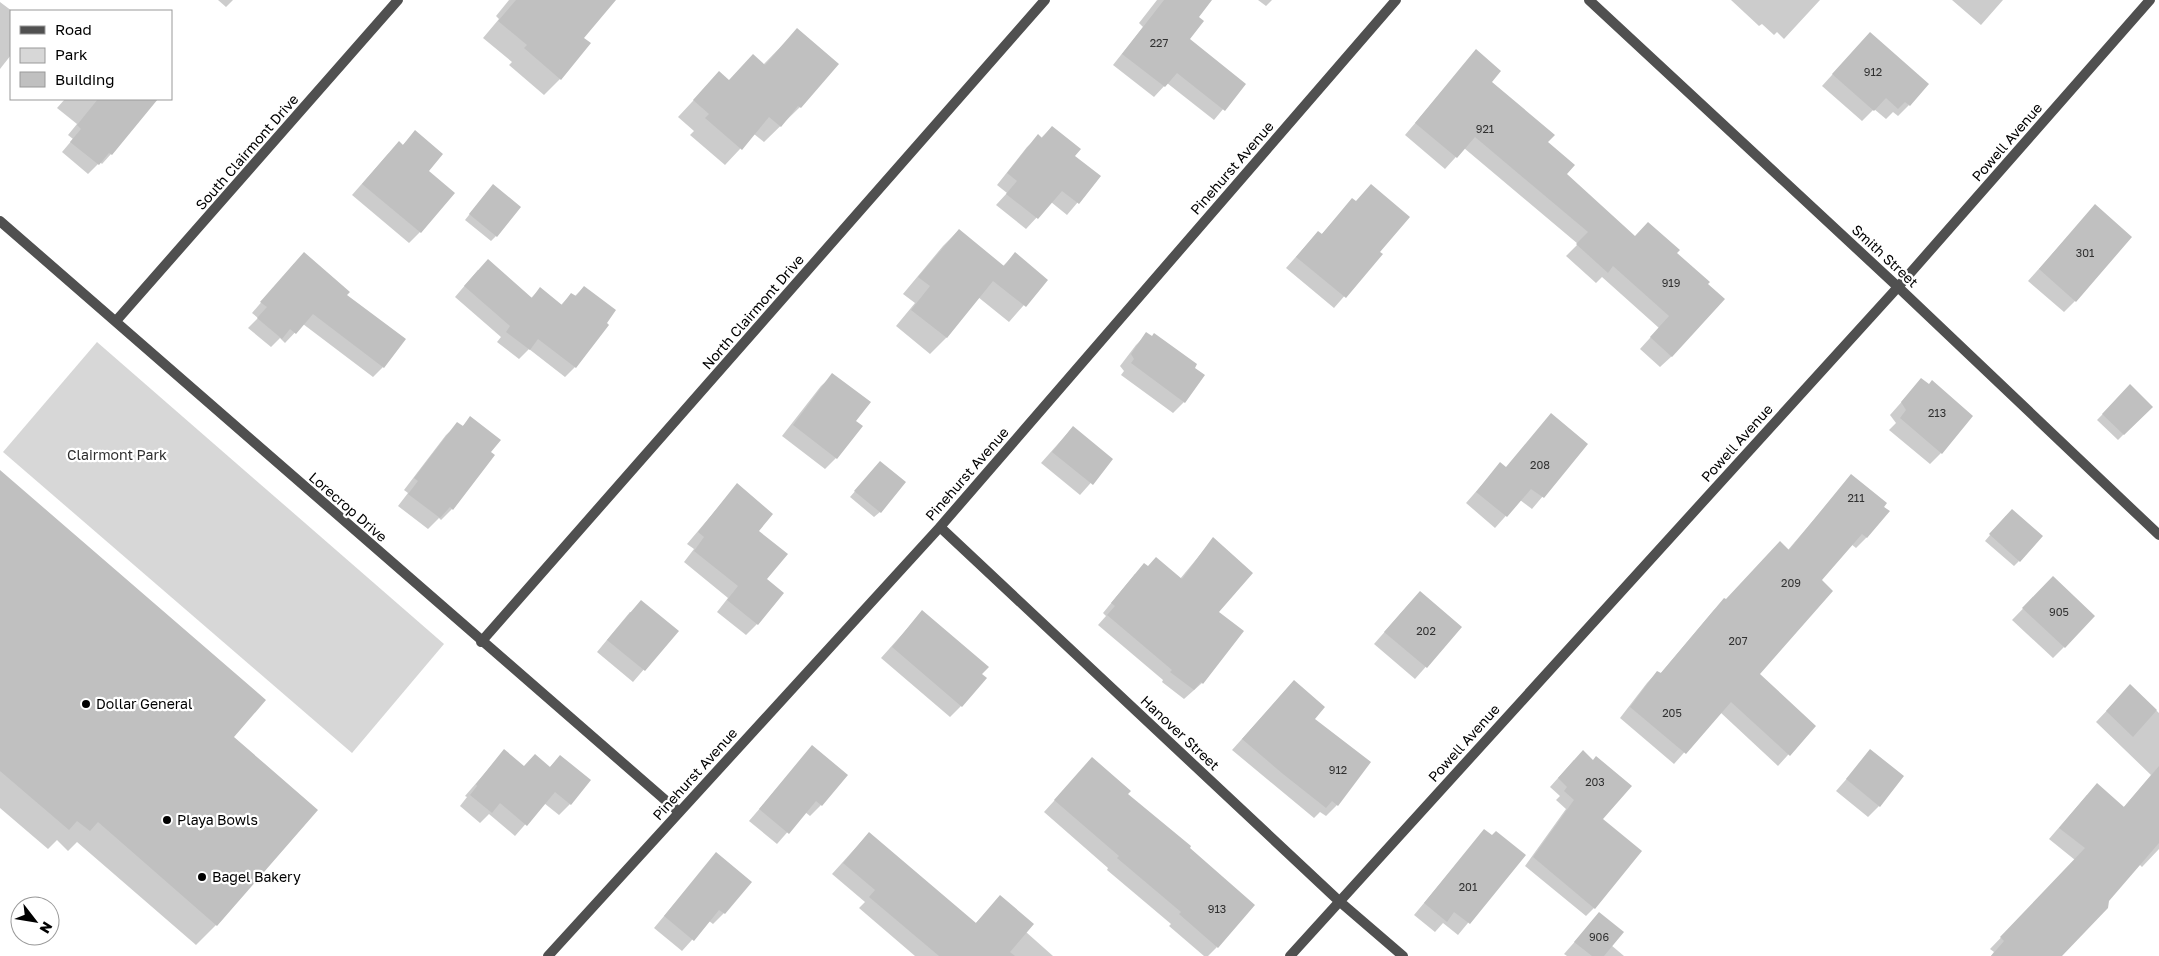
<svg xmlns="http://www.w3.org/2000/svg" width="2159" height="956" font-family="'Golos Text',sans-serif">
  <rect width="100%" height="100%" fill="#fff"/>
  <!-- green -->
  <path fill="#d7d7d7" d="M97 342 444 644 352 753 3 452Z"/>
  <!-- shadow -->
  <path fill="#0003" d="M218 0H233L226 7Z
    M509 0H601L560 79 544 95 509 65 512 62 483 38 499 19 496 16Z
    M1157 0H1210L1197 17 1188 39 1244 84 1214 120 1167 83 1154 97 1113 65 1143 27 1139 23Z
    M1258 0H1272L1266 6Z
    M1731 0H1820L1784 39 1777 32 1774 35 1762 24 1759 26Z
    M1952 0H2003L1981 25Z
    M0 2 12 11 11 55 0 69Z
    M797 30 800 107 764 142 754 134 725 165 690 135 694 131 678 117 719 73 728 81 763 65Z
    M1870 33 1909 105 1898 116 1893 112 1886 119 1874 109 1862 121 1822 86Z
    M1476 51 1490 82 1547 143 1566 174 1635 237 1676 253 1706 285 1672 356 1660 367 1640 349 1659 328 1602 277 1596 283 1566 256 1578 244 1464 148 1445 169 1405 135Z
    M65 99H132L147 111 111 154 102 164 100 162 88 174 62 152 73 139 68 135 77 124 57 108Z
    M1052 127 1073 156 1099 177 1067 215 1051 202 1026 229 996 205 1007 193 997 185 1027 147 1039 136 1041 138Z
    M415 132 427 171 420 232 409 243 352 195 388 154 402 146Z
    M488 191 496 236 491 241 465 220Z
    M1352 200 1381 254 1334 308 1286 268 1318 232 1321 235Z
    M2095 206 2075 301 2064 312 2028 281Z
    M959 230 1003 266 1015 254 1046 280 1009 322 978 297 946 338 930 354 896 326 915 303 903 294 943 246Z
    M294 264 345 295 383 367 373 377 303 324 285 343 280 338 271 347 248 328 258 318 252 313Z
    M478 270 531 298 540 289 561 305 571 294 574 297 584 287 607 325 575 367 565 377 529 349 519 359 497 342 501 337 455 297Z
    M1147 334 1184 402 1173 413 1121 375 1124 371 1120 366 1136 345Z
    M833 375 854 421 836 458 825 469 782 436 821 386Z
    M1921 380 1941 453 1930 464 1889 430 1896 423 1890 415Z
    M2130 386 2151 407 2118 440 2097 420Z
    M470 418 452 509 441 520 439 518 428 529 398 506 408 493 404 490 446 435 458 424 462 427Z
    M1073 427 1112 459 1080 495 1041 463Z
    M1587 444 1532 509 1520 500 1495 528 1466 503 1500 464 1505 468Z
    M875 468 880 512 874 517 850 497Z
    M0 472 232 738 216 925 196 945 77 842 68 851 57 840 48 849 0 808Z
    M1851 476 1888 511 1866 538 1856 548 1851 544 1820 580 1758 674 1814 726 1778 766 1720 712 1674 764 1620 718 1647 683 1657 672 1660 674 1714 610 1788 550Z
    M737 485 757 531 765 580 757 624 746 635 717 612 728 598 684 562 694 549 687 544Z
    M2006 516 2019 561 2014 566 1985 541Z
    M1213 539 1218 612 1202 683 1184 699 1162 682 1163 680 1098 625 1106 616 1103 613 1135 574 1180 579Z
    M2042 589 2064 647 2053 658 2012 620Z
    M1409 604 1461 627 1415 679 1374 644Z
    M630 612 677 631 633 682 597 652Z
    M922 612 981 674 961 706 950 717 881 658Z
    M1294 681 1313 719 1370 762 1337 805 1326 816 1320 812 1314 818 1232 750Z
    M2130 686 2159 713V849L2142 867 2139 864 2060 956H1991L1994 952 1990 949 2075 860 2049 839 2087 795 2123 808 2151 775 2096 722Z
    M812 747 821 805 810 816 805 812 777 844 749 821Z
    M504 751 523 767 549 768 560 757 570 804 559 815 544 803 515 836 489 814 480 823 460 806 467 797 465 796Z
    M1871 751 1879 806 1868 817 1836 791Z
    M1092 759 1127 794 1217 947 1208 956H1204L1169 926 1171 924 1107 870 1108 868 1044 812Z
    M1574 760 1601 819 1594 908 1586 916 1525 866 1566 809 1556 800 1560 796 1550 787Z
    M1484 831 1524 855 1458 935 1443 923 1435 932 1414 915Z
    M869 833 975 924 1000 897 1026 932 1053 956H915L859 908 865 902 832 874Z
    M716 854 724 913 713 924 709 921 682 951 654 928Z
    M1599 914 1611 945 1624 956H1567L1564 954Z"/>
  <!-- building -->
  <path fill="#c0c0c0" d="M516 0H616L584 38 591 43 561 80 524 48 527 45 498 21Z
    M1164 0H1212L1199 17 1204 21 1190 39 1246 84 1225 111 1177 73 1165 87 1122 54Z
    M797 28 839 64 801 108 798 106 781 127 769 117 742 150 705 118 709 114 693 100 719 71 729 80 753 54 765 65Z
    M1870 32 1929 84 1910 106 1905 102 1898 109 1886 98 1874 111 1832 74Z
    M1476 49 1501 71 1492 82 1555 135 1548 142 1575 165 1567 174 1635 236 1648 222 1680 250 1677 253 1710 282 1708 284 1725 299 1672 357 1650 337 1669 316 1613 266 1608 273 1576 244 1588 232 1475 137 1457 158 1415 123Z
    M98 99H158L112 155 109 153 99 165 70 142 81 129 77 125Z
    M1052 126 1081 149 1075 156 1101 176 1079 204 1062 191 1038 219 1006 194 1017 181 1007 173 1038 134 1042 138Z
    M415 130 443 154 429 171 455 193 421 233 362 184 399 141 403 145Z
    M493 184 521 207 497 237 469 214Z
    M1371 184 1410 217 1380 252 1383 254 1346 298 1296 257 1318 231 1322 234 1352 198 1356 201Z
    M2095 204 2132 237 2076 302 2039 269Z
    M959 229 1004 266 1015 252 1048 280 1026 307 993 281 947 338 911 310 930 286 918 277Z
    M304 252 350 292 347 295 406 339 384 368 313 314 296 334 290 329 282 339 257 318 267 307 260 302Z
    M488 259 532 298 540 287 562 305 571 293 576 296 584 286 616 310 607 323 609 325 576 368 538 339 530 350 506 332 510 326 464 286Z
    M1146 332 1152 336 1154 333 1197 364 1195 368 1205 375 1185 403 1131 363 1134 359 1131 354Z
    M832 373 871 402 856 421 863 426 837 459 793 425Z
    M1921 378 1929 384 1932 380 1973 416 1942 454 1900 418 1906 410 1901 402Z
    M2130 384 2153 407 2124 435 2102 414Z
    M1551 413 1588 444 1544 498 1531 489 1507 517 1476 492 1500 462 1506 467Z
    M470 416 501 440 491 452 495 455 453 510 450 507 440 518 408 494 418 481 414 478 457 422 463 426Z
    M1073 426 1113 459 1093 485 1052 452Z
    M880 461 906 482 881 513 854 491Z
    M0 470 266 700 234 737 318 810 217 926 98 822 90 831 77 821 69 830 0 771Z
    M1851 474 1887 503 1884 507 1890 511 1867 538 1862 534 1822 580 1833 591 1760 674 1816 726 1790 756 1731 702 1686 754 1630 707 1657 671 1661 673 1724 598 1726 599 1780 541 1789 550Z
    M737 483 773 514 759 531 788 554 767 579 784 593 758 625 727 600 738 586 694 551 704 537 698 532Z
    M2012 509 2043 536 2020 562 1989 534Z
    M1213 537 1253 573 1219 612 1244 631 1203 684 1201 682 1194 690 1170 672 1172 670 1107 615 1115 606 1111 603 1144 563 1148 566 1156 557 1182 579Z
    M2053 576 2095 616 2065 648 2022 608Z
    M1420 591 1462 627 1427 668 1384 632Z
    M641 600 679 631 645 671 607 640Z
    M922 610 989 667 982 674 987 678 962 707 892 647Z
    M1294 680 1325 707 1315 719 1371 762 1338 806 1332 801 1326 808 1283 774 1242 739Z
    M2130 684 2157 710 2133 737 2106 711Z
    M812 745 848 775 822 806 816 801 789 834 759 809Z
    M504 749 524 766 535 754 550 767 560 755 591 780 571 805 555 792 527 826 500 803 492 813 470 795 477 786 476 784Z
    M1870 749 1904 776 1880 807 1846 779Z
    M1583 750 1593 760 1596 756 1632 786 1603 819 1642 851 1595 909 1533 857 1574 800 1564 791 1567 787 1558 778Z
    M1092 757 1131 791 1128 794 1191 846 1190 848 1255 905 1218 948 1179 914 1181 912 1117 858 1119 856 1054 800Z
    M2159 766V843L2109 901 2108 908 2062 956H1991L2004 941 2000 937 2085 848 2059 828 2097 783 2124 807Z
    M1484 829 1492 835 1496 831 1526 855 1470 924 1454 912 1447 922 1424 903Z
    M869 832 976 923 1000 895 1034 924 1010 952 1015 956H939L869 897 875 890 843 863Z
    M716 852 752 882 725 914 719 910 694 941 664 916Z
    M1599 912 1624 932 1604 956H1592L1574 942Z"/>
  <g fill="none" stroke-linecap="round" stroke-linejoin="round">
    <!-- street -->
    <path stroke="#505050" stroke-width="10" d="M1589 0 1898 287 2159 535
      M0 221 679 812
      M116 321 398 0
      M940 527 1339 901 1403 956
      M481 642 1045 0
      M548 956 940 527 1396 0
      M1290 956 1898 287 2150 0"/>
  </g>
  <!-- markers -->
  <g fill="#000" stroke="#fff" stroke-width="2">
    <circle cx="86" cy="704" r="5"/>
    <circle cx="167" cy="820" r="5"/>
    <circle cx="202" cy="877" r="5"/>
  </g>
  <g text-anchor="middle" stroke-width="4.5" stroke-linejoin="round" paint-order="stroke">
    <!-- number labels -->
    <g font-size="11" fill="#303030">
      <text x="1159" y="47">227</text>
      <text x="1873" y="76">912</text>
      <text x="1485" y="133">921</text>
      <text x="2085" y="257">301</text>
      <text x="1671" y="287">919</text>
      <text x="1937" y="417">213</text>
      <text x="1540" y="469">208</text>
      <text x="1856" y="502">211</text>
      <text x="1791" y="587">209</text>
      <text x="2059" y="616">905</text>
      <text x="1426" y="635">202</text>
      <text x="1738" y="645">207</text>
      <text x="1672" y="717">205</text>
      <text x="1338" y="774">912</text>
      <text x="1595" y="786">203</text>
      <text x="1468" y="891">201</text>
      <text x="1217" y="913">913</text>
      <text x="1599" y="941">906</text>
    </g>
    <!-- street labels -->
    <g font-size="14" fill="#000" stroke="#fff">
      <text transform="translate(2007 142) rotate(-49)" y="5">Powell Avenue</text>
      <text transform="translate(247 152) rotate(-49)" y="5">South Clairmont Drive</text>
      <text transform="translate(1232 168) rotate(-49)" y="5">Pinehurst Avenue</text>
      <text transform="translate(1885 256) rotate(43)" y="5">Smith Street</text>
      <text transform="translate(753 312) rotate(-49)" y="5">North Clairmont Drive</text>
      <text transform="translate(1737 443) rotate(-48)" y="5">Powell Avenue</text>
      <text transform="translate(967 474) rotate(-49)" y="5">Pinehurst Avenue</text>
      <text transform="translate(348 507) rotate(41)" y="5">Lorecrop Drive</text>
      <text transform="translate(1180 733) rotate(43)" y="5">Hanover Street</text>
      <text transform="translate(1464 743) rotate(-48)" y="5">Powell Avenue</text>
      <text transform="translate(695 774) rotate(-48)" y="5">Pinehurst Avenue</text>
    </g>
    <!-- park labels -->
    <g font-size="14" fill="#2e2e2e" stroke="#fff">
      <text x="117" y="460">Clairmont Park</text>
    </g>
    <!-- poi labels -->
    <g font-size="14" fill="#000" stroke="#fff" text-anchor="start">
      <text x="96" y="709">Dollar General</text>
      <text x="177" y="825">Playa Bowls</text>
      <text x="212" y="882">Bagel Bakery</text>
    </g>
  </g>
  <!-- legend -->
  <rect x="10" y="10" width="162" height="90" fill="#ffffff" stroke="#999999"/>
  <rect x="20" y="26" width="25" height="8" fill="#505050" stroke="#999999"/>
  <text x="55" y="35" font-size="15" fill="#000000">Road</text>
  <rect x="20" y="48" width="25" height="15" fill="#d7d7d7" stroke="#999999"/>
  <text x="55" y="60" font-size="15" fill="#000000">Park</text>
  <rect x="20" y="72" width="25" height="15" fill="#c0c0c0" stroke="#999999"/>
  <text x="55" y="85" font-size="15" fill="#000000">Building</text>
  <!-- north arrow -->
  <g transform="translate(35 921) rotate(121)"><circle r="24" fill="#ffffff" stroke="#999999"/>
  <path d="M0-4L9 19L0 12L-9 19Z" fill="#000000"/>
  <text y="-8" font-size="14" font-weight="bold" text-anchor="middle" fill="#000000">N</text>
  </g>
</svg>
